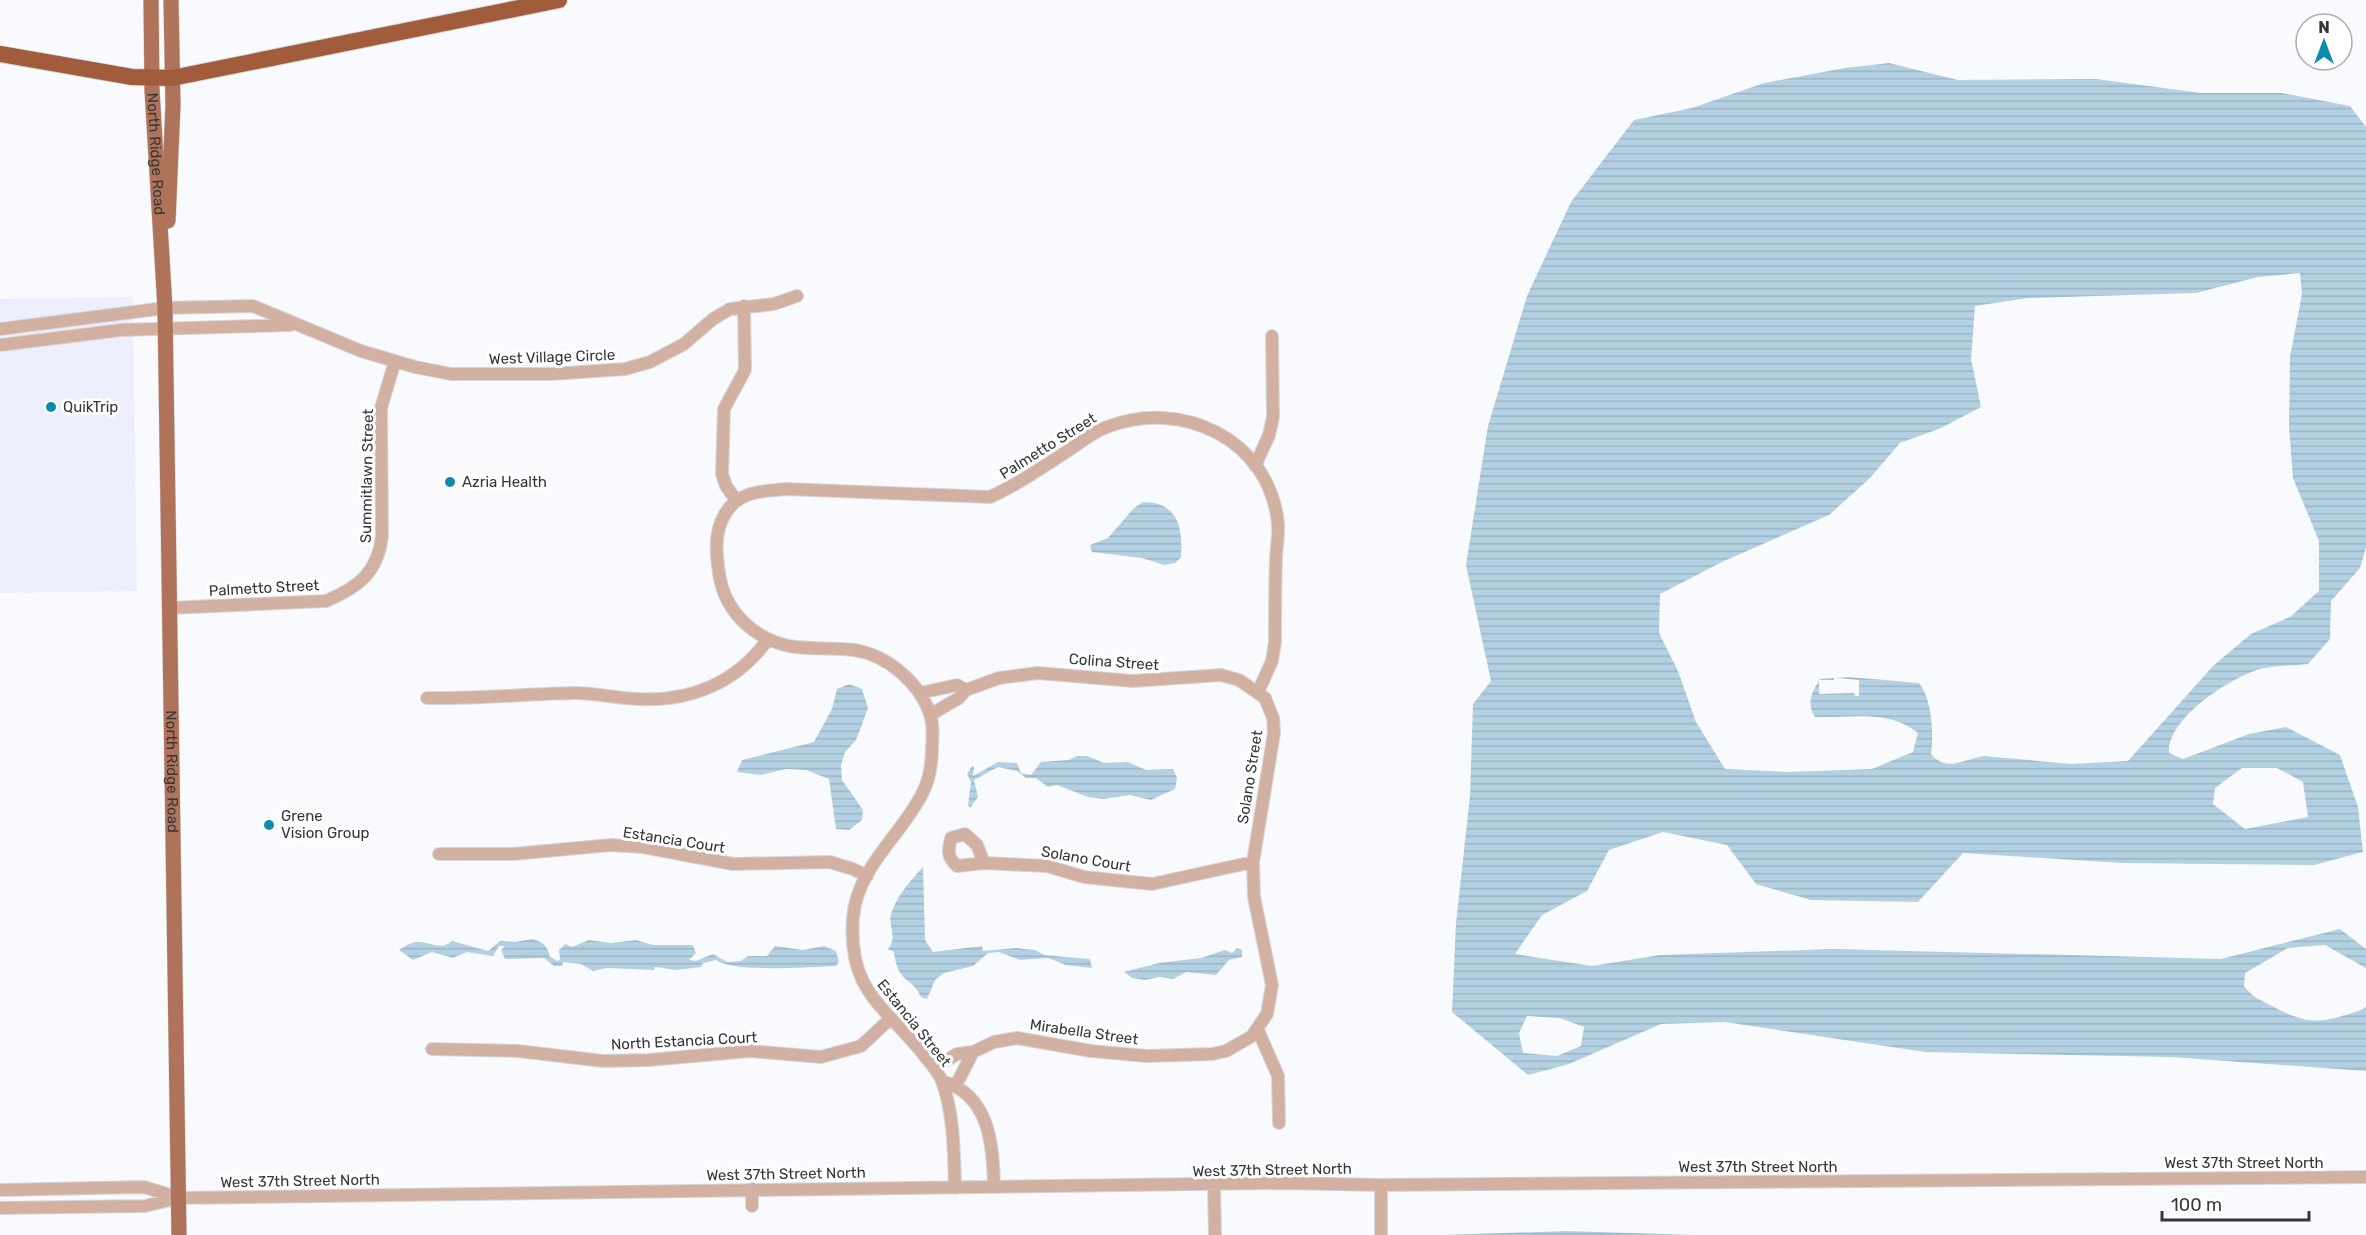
<svg xmlns="http://www.w3.org/2000/svg" width="2366" height="1235" font-family="Rubik,sans-serif">
  <defs>
    <pattern id="water-rules" width="6" height="5" patternUnits="userSpaceOnUse" patternTransform="scale(1.5)"><rect width="6" height="5" fill="#b3d1e2"/><path d="M0 2.5h6" fill="none" stroke="#9bb4c3"/></pattern>
  </defs>
  <rect width="100%" height="100%" fill="#f9fafe"/>
  <!-- built -->
  <path fill="#edeffe" d="M133 297 137 591 0 593V299Z"/>
  <!-- water -->
  <path fill="url(#water-rules)" fill-rule="evenodd" d="M1889 63 1958 80 2096 79 2201 93H2282L2350 106 2366 127V547L2360 568 2331 601 2330 639 2308 664C2292 666 2272 665 2257 670 2227 680 2167 719 2169 753L2183 759 2249 734 2286 727 2340 755 2358 807 2363 852 2314 865 2122 863 1963 853 1918 902 1811 900 1756 884 1727 845 1663 832 1609 850 1587 891 1542 915 1515 954 1592 966 1660 955 1834 949 2221 959 2340 929 2366 949V968L2325 945 2288 948 2245 973 2244 986C2251 996 2260 1000 2270 1005 2311 1027 2322 1023 2364 1009L2366 1006V1071L2171 1057 1925 1052 1725 1022 1661 1024 1569 1064 1528 1075 1452 1012 1456 923 1470 796 1473 704 1491 681 1466 565 1488 426 1527 296 1571 202 1634 120 1692 108 1764 83 1845 68ZM2300 273 2302 294 2290 357 2289 427 2293 478 2319 541V591L2290 617 2251 634 2214 665 2128 761 2071 764 1984 756C1964 759 1947 773 1931 754 1934 734 1932 699 1919 683L1849 677 1820 679C1812 691 1806 704 1815 717 1850 718 1889 709 1918 733L1913 752 1872 769 1788 772 1725 769 1696 722 1678 671 1659 633 1660 594 1724 561 1829 515 1870 478 1900 443 1941 428 1981 407 1971 359 1975 306 2028 298 2196 293 2258 277ZM2242 768H2277L2303 782 2308 817 2245 829 2213 804 2215 788ZM1527 1016 1560 1018 1584 1027 1581 1046 1557 1056 1523 1053 1519 1033Z
    M1143 502C1178 502 1183 528 1181 557L1175 563 1164 565 1142 558 1092 552 1090 545 1108 538 1133 509Z
    M849 684 862 689 868 708 856 740 845 752 841 765 842 780 863 810 862 820 849 830 836 829 829 779 806 770 786 769 761 775 737 772 742 760 814 742 832 709 837 689Z
    M1077 756H1087L1104 763 1128 762 1146 770 1173 769 1177 778 1175 789 1151 800 1130 795 1103 799 1088 797 1057 785 1048 787 1036 778H1026L1017 771 998 767 974 780 978 797 970 808 968 805 971 782 967 774 972 766 974 767 973 776 998 762 1017 763 1021 773 1031 775 1041 762 1069 760Z
    M923 867 925 940 933 952 982 946 983 951 1016 948 1035 950 1044 955 1090 959 1092 968 1066 965 1048 958 1020 960 999 952 988 953 973 966 944 973 935 980 927 999 921 997C911 975 898 985 894 952L888 949C898 938 888 926 891 914 896 897 911 880 923 867Z
    M532 939C544 942 547 946 550 957L558 961 560 959 559 950 565 944 572 947 589 940 611 943 636 940 653 945H693L696 953 689 960 696 961 713 954 727 962 741 961 748 956H767L775 946 803 950 824 946 836 951 839 962 836 966C810 967 734 973 716 960L703 963 701 967 676 970 655 967 654 970 607 968 593 971 581 964 563 962 562 966H554L544 958 505 959 501 950 505 946H499L493 956 467 952 453 958 432 952 413 960 399 950C405 946 411 942 418 942 431 942 441 951 452 941L488 951 500 941 515 942Z
    M1237 948 1242 950V957L1229 960 1216 975 1186 972 1173 979 1159 977 1145 980 1132 978 1124 972 1159 963 1201 958 1225 950 1232 953Z
    M1567 1231 1693 1235H1441H1443Z"/>
  <!-- pier -->
  <path fill="#f9fafe" d="M1834 675 1836 678 1859 680V696H1855L1854 693 1819 694V680H1834Z"/>
  <g fill="none" stroke-linecap="round" stroke-linejoin="round">
    <defs>
      <path id="minor" d="M0 329 165 308 253 306 361 351 415 367 451 374H552L625 369 650 362 684 344 713 319 730 309 774 304 797 296
        M0 345 121 330 290 325
        M1255 466 1269 435 1273 417 1272 336
        M736 500 726 486 722 474 724 409 745 370 744 306
        M169 608 326 601C359 587 378 572 382 536L381 408 395 361
        M920 693 957 685 966 690 959 698 930 715
        M427 698C476 699 525 694 574 693 595 693 616 698 637 699 690 702 737 683 768 639
        M439 854H513L611 845 643 847 733 864 830 862 853 869 867 876
        M984 863 957 866C947 857 948 851 951 838L965 834 977 845 984 863 1047 866 1084 877 1152 884 1253 862
        M1258 1030 1278 1076 1279 1123
        M432 1049 518 1051 603 1061 649 1060 750 1051 821 1057 861 1046 890 1019
        M934 1068 957 1054 973 1052 994 1042 1017 1038 1091 1051 1147 1056 1212 1054 1226 1051 1252 1036 1267 1014 1272 985 1254 897 1253 862 1274 733 1273 718 1265 698 1239 680 1221 675 1133 681 1038 673 999 678 966 690
        M942 1081C990 1095 993 1145 994 1187
        M956 1085 973 1052
        M1214 1186 1215 1235
        M955 1188C954 1153 954 1114 942 1081 937 1069 927 1060 920 1050 880 1003 848 988 853 918 857 867 902 835 923 792 930 778 932 762 932 747 933 736 933 724 930 714 919 682 887 655 854 650 833 647 810 650 789 646 752 638 724 610 719 573 716 553 714 532 725 514 738 491 763 491 786 489L990 497C1019 484 1044 466 1072 448 1083 441 1094 431 1107 427 1181 398 1270 439 1278 524 1279 536 1276 548 1276 560 1275 587 1275 615 1275 642L1272 661 1258 692
        M752 1189V1206
        M0 1190 144 1187 177 1197
        M0 1208 145 1206 178 1198 1281 1183 1381 1185 2366 1177
        M1381 1235V1185"/>
      <g id="major">
        <path id="s1" d="M151 0 152 90 165 308 179 1235"/>
        <path d="M168 221 173 105 171 0"/>
      </g>
      <path id="highway" d="M0 54 132 77 172 78 559 0"/>
    </defs>
    <!-- minor casing -->
    <use href="#minor" stroke="#d6d7db" stroke-width="14"/>
    <!-- major casing -->
    <use href="#major" stroke="#d6d7db" stroke-width="16"/>
    <!-- highway casing -->
    <use href="#highway" stroke="#d6d7db" stroke-width="18"/>
    <!-- minor -->
    <use href="#minor" stroke="#d3b1a2" stroke-width="12"/>
    <!-- major -->
    <use href="#major" stroke="#ae7358" stroke-width="15"/>
    <!-- highway -->
    <use href="#highway" stroke="#a05c3b" stroke-width="16"/>
  </g>
  <!-- markers -->
  <g fill="#0c8bac" stroke="#fff" stroke-width="2">
    <circle cx="51" cy="407" r="6"/>
    <circle cx="450" cy="482" r="6"/>
    <circle cx="269" cy="825" r="6"/>
  </g>
  <g text-anchor="middle" stroke-width="6" stroke-linejoin="round" paint-order="stroke">
    <!-- street labels -->
    <g font-size="15" fill="#353639" stroke="#fff">
      <text dy="5" stroke="none"><textPath href="#s1" startOffset="154">North Ridge Road</textPath></text>
      <text transform="translate(552 357) rotate(-2)" y="5">West Village Circle</text>
      <text transform="translate(1048 446) rotate(-32)" y="5">Palmetto Street</text>
      <text transform="translate(367 476) rotate(-89)" y="5">Summitlawn Street</text>
      <text transform="translate(264 588) rotate(-3)" y="5">Palmetto Street</text>
      <text transform="translate(1114 662) rotate(4)" y="5">Colina Street</text>
      <text dy="5" stroke="none"><textPath href="#s1" startOffset="772">North Ridge Road</textPath></text>
      <text transform="translate(1250 777) rotate(-81)" y="5">Solano Street</text>
      <text transform="translate(674 840) rotate(9)" y="5">Estancia Court</text>
      <text transform="translate(1086 859) rotate(10)" y="5">Solano Court</text>
      <text transform="translate(914 1023) rotate(51)" y="5">Estancia Street</text>
      <text transform="translate(1084 1032) rotate(8)" y="5">Mirabella Street</text>
      <text transform="translate(684 1041) rotate(-3)" y="5">North Estancia Court</text>
      <text x="2244" y="1168">West 37th Street North</text>
      <text x="1758" y="1172">West 37th Street North</text>
      <text transform="translate(1272 1170) rotate(-1)" y="5">West 37th Street North</text>
      <text transform="translate(786 1174) rotate(-1)" y="5">West 37th Street North</text>
      <text transform="translate(300 1181) rotate(-1)" y="5">West 37th Street North</text>
    </g>
    <!-- poi labels -->
    <g font-size="15" fill="#353639" stroke="#fff" text-anchor="start">
      <text x="63" y="412">QuikTrip</text>
      <text x="462" y="487">Azria Health</text>
      <text x="281" y="821">Grene<tspan x="281" dy="17">Vision Group</tspan></text>
    </g>
  </g>
  <!-- north arrow -->
  <g transform="translate(2324 42)"><circle r="28" fill="#ffffff" stroke="#aeafb0" stroke-width="1.5"/>
  <path d="M0-4.5L10 22L0 15L-10 22Z" fill="#0c8bac"/>
  <text y="-9" font-size="16" font-weight="bold" text-anchor="middle" fill="#353639">N</text>
  </g>
  <!-- scale -->
  <path d="M2162 1211v9h147v-9" fill="none" stroke="#353639" stroke-width="3"/>
  <text x="2171" y="1211" font-size="18" fill="#353639" stroke="#ffffff" stroke-width="4.5" paint-order="stroke">100 m</text>
</svg>
